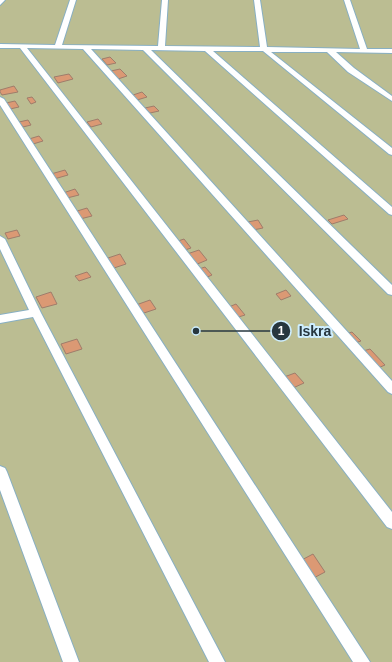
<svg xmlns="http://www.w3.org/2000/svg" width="392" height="662" font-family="Arial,sans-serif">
  <rect width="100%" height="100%" fill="#bae2f7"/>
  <!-- green -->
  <path fill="#bbbd92" d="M0 0H392V662H0Z"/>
  <!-- building -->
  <path fill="#db9974" stroke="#9f7d6b" d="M110 57 116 63 107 65 102 59Z
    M120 69 127 76 118 79 111 71Z
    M69 74 73 79 58 83 54 77Z
    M14 86 18 92 2 95 0 92V90Z
    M142 92 147 97 137 100 133 95Z
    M32 97 36 102 31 104 27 98Z
    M15 101 19 107 10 109 6 103Z
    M154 106 159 111 150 113 145 108Z
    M98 119 102 124 91 127 87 122Z
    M28 120 31 125 23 127 19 122Z
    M39 136 43 141 33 144 29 139Z
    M65 170 68 175 54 179 51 174Z
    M75 189 79 195 67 198 63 193Z
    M87 208 92 216 80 219 74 212Z
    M344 215 348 219 332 224 328 220Z
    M258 220 263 228 253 230 248 222Z
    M17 230 20 236 8 239 5 233Z
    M184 239 191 248 182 251 175 242Z
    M199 250 207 260 195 265 187 254Z
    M120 254 126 264 111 269 105 259Z
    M205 267 212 275 203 279 196 270Z
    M87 272 91 277 79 281 75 276Z
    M286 290 291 296 281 300 276 294Z
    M51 292 57 304 42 308 36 297Z
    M150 300 156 309 141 314 136 305Z
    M236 304 245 315 232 319 224 309Z
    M352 332 361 341 355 343 346 334Z
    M77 339 82 349 66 354 61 344Z
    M370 349 385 365 378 368 363 351Z
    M295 373 304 383 293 388 284 377Z
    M313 554 325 572 308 581 296 563Z"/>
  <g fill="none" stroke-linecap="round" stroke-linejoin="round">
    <defs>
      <path id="service" d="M0 0H5L0 5Z
        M70 0H76L62 45 158 46 162 0H168L165 46 260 47 254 0H260L267 47 360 49 344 0H350L367 49H392V53L336 52 354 68 392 96V101L348 72 327 52H271L392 148V155L389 154 263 51H213L392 207V215L389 214 205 51 151 50 392 285V295L388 294 143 50 91 49 392 381V394L388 392 83 49 27 48 392 512V529L387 527 20 48H0V44L55 45Z
        M0 97 4 99 370 662H353L0 105Z
        M0 236 5 239 41 313 225 662H209L33 317 0 323V315L29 310 0 249Z
        M0 466 5 468 7 472 79 662H63L0 490Z"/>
    </defs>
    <!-- service casing -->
    <use href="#service" stroke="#88afc2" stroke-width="2"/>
    <!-- service -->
    <use href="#service" fill="#fff" fill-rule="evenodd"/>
  </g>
  <!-- callouts -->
  <path fill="none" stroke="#27373f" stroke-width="1.5" d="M196 331L281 331"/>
  <g fill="#27373f" stroke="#ceeeff" stroke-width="1.5">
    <circle cx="196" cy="331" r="4"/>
    <circle cx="281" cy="331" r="10"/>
  </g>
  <g font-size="12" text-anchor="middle" font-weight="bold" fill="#fff">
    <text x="281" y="335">1</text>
  </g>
  <g font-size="14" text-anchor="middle" font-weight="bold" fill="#27373f" stroke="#ceeeff" stroke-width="4" stroke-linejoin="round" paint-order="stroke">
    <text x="315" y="336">Iskra</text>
  </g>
</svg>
